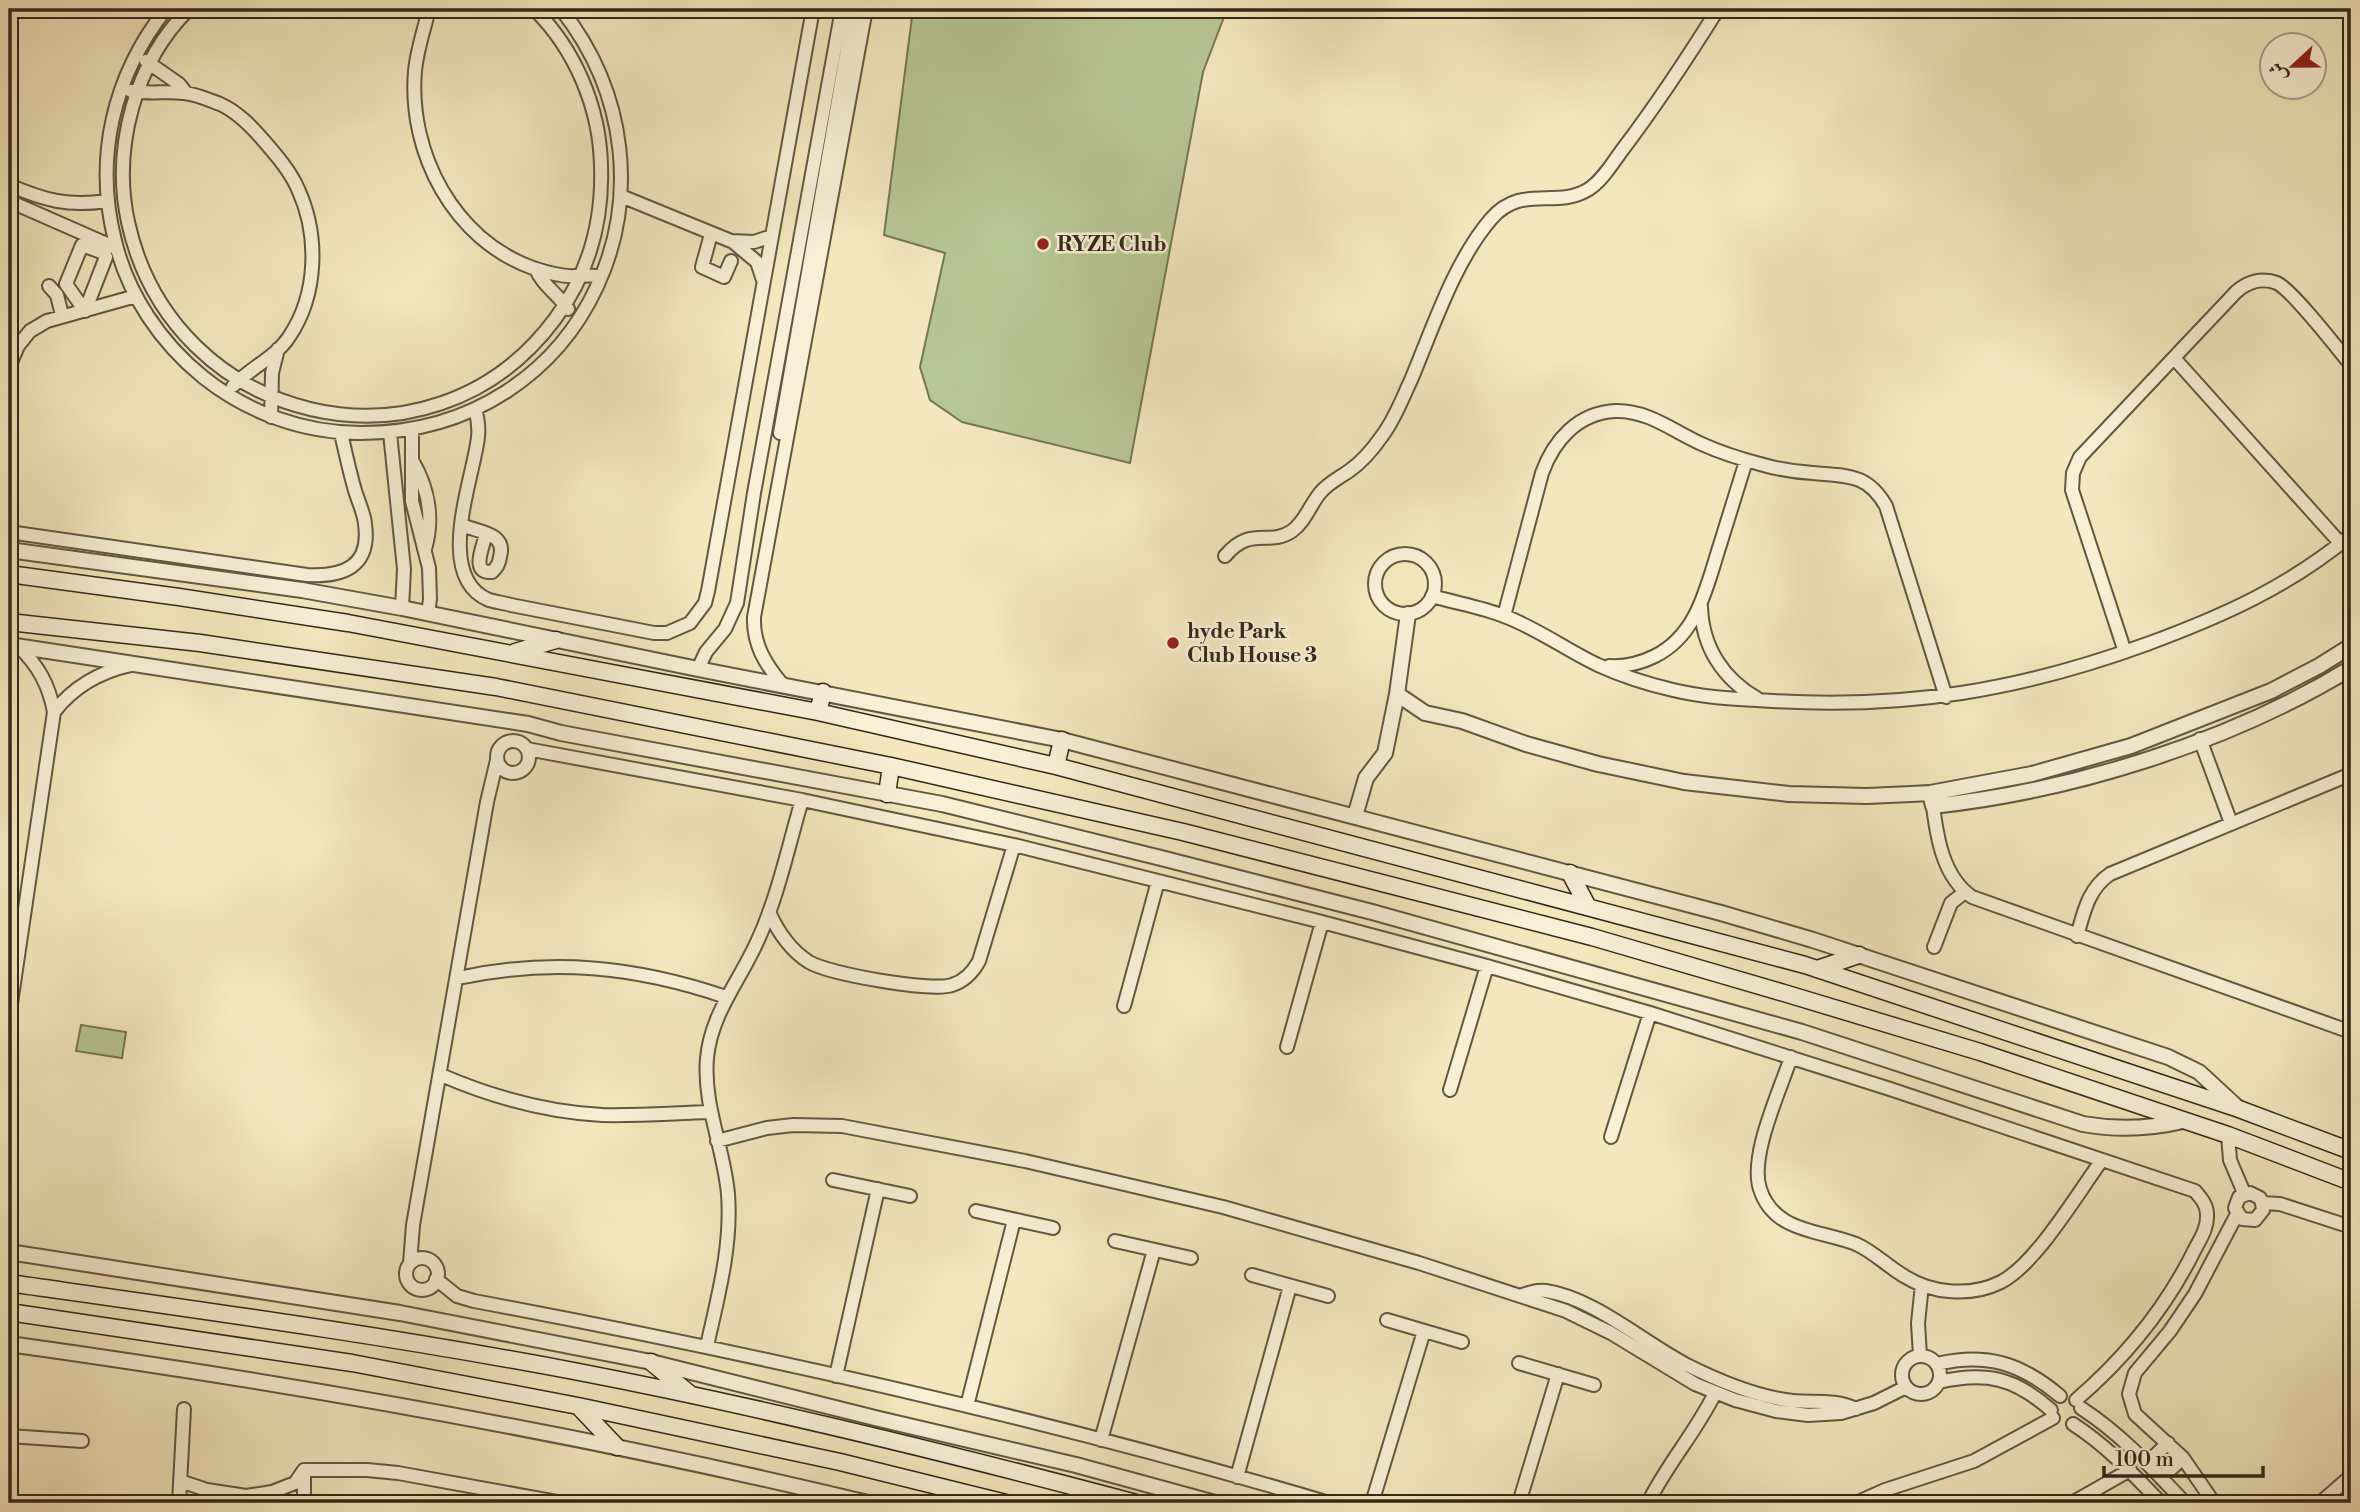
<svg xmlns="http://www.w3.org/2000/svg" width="2360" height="1512" font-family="'Libre Bodoni',Amiri,serif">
  <rect width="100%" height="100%" fill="#f4e7be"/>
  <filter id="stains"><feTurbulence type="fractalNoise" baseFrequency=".00286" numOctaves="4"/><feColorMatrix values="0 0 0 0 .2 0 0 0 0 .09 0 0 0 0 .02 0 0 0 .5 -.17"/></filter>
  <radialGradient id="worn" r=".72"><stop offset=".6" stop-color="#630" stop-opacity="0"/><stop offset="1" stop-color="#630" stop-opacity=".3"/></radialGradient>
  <!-- green -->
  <path fill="#b8c694" stroke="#767656" stroke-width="2" d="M913 9H1227L1203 72 1130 463 962 422 930 400 920 367 945 253 884 235Z
    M81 1025 126 1032 122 1058 76 1051Z"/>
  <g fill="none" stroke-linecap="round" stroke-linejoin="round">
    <defs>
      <path id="minor" d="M166 9C113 76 94 158 115 241 128 295 161 343 203 377 248 413 304 433 361 433 587 433 698 183 561 9
        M189 9C135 62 112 148 128 222 172 424 430 487 555 319 589 273 603 222 601 166 600 108 575 49 534 9
        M429 9C424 30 417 50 415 71 408 153 454 240 533 268 545 272 563 277 575 276 585 276 592 274 601 277
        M146 61 179 84 186 93
        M131 91C149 94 167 91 184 93 196 94 209 100 220 104 238 112 252 127 264 141 277 156 290 171 298 189 319 235 318 294 289 337 276 357 250 368 233 386
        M9 185C44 200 68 207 107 201
        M621 196 731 241 754 242 772 236
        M9 201 116 248
        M711 234 702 267 724 277 731 261
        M732 241 757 262 763 280
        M82 245 104 253 106 257 85 311 66 284Z
        M536 269C542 285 558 294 568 309
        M49 286 57 295 62 315
        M2174 358 2341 544
        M9 367 18 346 30 331 47 321 136 296
        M475 409C478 419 479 427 478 437 474 477 433 577 489 600 496 602 504 603 511 605L654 633H667L690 623 705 603 708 591 813 9
        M271 417 272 373 278 349
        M412 430V501L429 568 430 599 428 613
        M390 433 404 569 402 608
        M780 433 854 9
        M412 460C428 487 434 518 425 549
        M461 525C479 532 507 533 500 557 499 564 497 567 492 572 470 574 483 547 486 534
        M9 532 307 575C343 577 371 567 365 524 364 512 357 499 354 487 349 469 345 451 341 433
        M1375 584a30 30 0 1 1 60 0a30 30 0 1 1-60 0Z
        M1225 556C1251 525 1269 547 1292 531 1305 522 1310 505 1320 493 1328 483 1339 478 1349 471 1362 462 1373 449 1382 436 1395 419 1402 399 1411 380 1433 328 1454 262 1491 219 1522 183 1556 210 1589 189 1603 180 1613 162 1623 149 1657 104 1688 57 1718 9
        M1432 596C1456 603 1481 607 1504 616 1537 628 1566 650 1598 665 1622 676 1647 684 1673 690 1706 698 1739 699 1773 701 1907 709 2021 690 2147 644 2223 616 2288 587 2351 535
        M1701 606C1702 647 1723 679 1758 699
        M1504 616 1542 473C1554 440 1578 413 1615 411 1649 410 1674 432 1704 445 1722 453 1741 459 1760 464 1777 469 1795 472 1813 473 1846 476 1867 473 1886 506L1946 697
        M2125 652 2072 490 2073 473 2080 457 2236 292C2247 282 2262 277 2277 283 2293 291 2337 348 2351 365
        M1609 666C1625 667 1641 663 1655 656 1697 635 1706 589 1719 548 1728 519 1737 490 1746 461
        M698 669 706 652 725 629 737 603 754 493 842 9
        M782 684C765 664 753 644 754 617L866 9
        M54 712C74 686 99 672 131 665
        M2200 739 2231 823
        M497 757a16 16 0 1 1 32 0a16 16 0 1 1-32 0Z
        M527 749 802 800 1014 845 1322 922 1487 966 1650 1013 1890 1089 2195 1191C2201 1198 2207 1205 2207 1214 2208 1227 2201 1238 2195 1249 2166 1308 2126 1357 2076 1400
        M1933 806C1937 838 1943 877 1972 897L2351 1032
        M769 912C778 932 790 950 809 962 829 974 931 992 952 985 965 981 973 972 979 961L1014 845
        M2077 936C2084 912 2088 889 2110 874L2351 774
        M1934 947 1951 903 1965 892
        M458 978C551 958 635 966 726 997
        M1124 1006 1158 881
        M9 1017 54 712C49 685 38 665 18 646
        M1287 1047 1322 922
        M1791 1057C1780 1091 1749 1156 1760 1189 1774 1233 1821 1230 1856 1244 1874 1252 1887 1266 1904 1276 1932 1294 1971 1297 2001 1282 2036 1264 2077 1194 2102 1160
        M441 1075C492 1097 546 1112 602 1115 638 1116 674 1113 710 1112
        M1450 1090 1487 966
        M2228 1135 2230 1160 2244 1193
        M1611 1137 1650 1013
        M717 1141 767 1128 793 1125 842 1126 1025 1161 1223 1207 1419 1263 1566 1311 1611 1333 1695 1384 1735 1400 1776 1411 1808 1415 1841 1413 1874 1403 1906 1387
        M833 1180 910 1196
        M2262 1203 2263 1210 2255 1220 2242 1219 2235 1208 2239 1197 2250 1193 2260 1198 2262 1203 2280 1204 2351 1227
        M976 1211 1053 1228
        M1115 1241 1191 1258
        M406 1274a16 16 0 1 1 32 0a16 16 0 1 1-32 0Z
        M410 1263 413 1225 487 802 497 760
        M1252 1275 1328 1296
        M436 1279 457 1296 474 1301C762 1355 1048 1419 1329 1503
        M1520 1296C1528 1293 1536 1290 1546 1291 1594 1298 1644 1343 1687 1365 1719 1381 1757 1397 1793 1401 1815 1403 1835 1399 1856 1409
        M1387 1320 1462 1342
        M707 1346C718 1296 732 1246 728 1194 724 1148 703 1106 707 1058 711 1014 740 980 757 942 778 897 788 847 802 800
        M1920 1356 1918 1323 1922 1285
        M1902 1375a19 19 0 1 1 38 0a19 19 0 1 1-38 0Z
        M1519 1363 1594 1385
        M1937 1364C1987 1352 2022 1364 2060 1396
        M836 1376 878 1189
        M1939 1382C1986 1371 2015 1378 2051 1410
        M967 1406 1014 1220
        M2081 1408C2121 1434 2152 1468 2185 1503
        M2073 1424C2107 1446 2133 1474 2161 1503
        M9 1436 82 1441
        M1101 1440 1154 1250
        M2147 1463 2168 1443
        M304 1470H367L398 1473 563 1503
        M1237 1477 1290 1286
        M2161 1478 2183 1458
        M180 1481 207 1490 246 1496 272 1492 295 1483 304 1470
        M179 1503 184 1409
        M304 1503V1471
        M1372 1503 1424 1331
        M1519 1503 1558 1374
        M1648 1503C1667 1464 1696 1432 1715 1393
        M1856 1503 1885 1490 1974 1461 2053 1418
        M2072 1503 2130 1470
        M2214 1503 2183 1458 2135 1414 2129 1394 2135 1373 2170 1331 2195 1294 2237 1214
        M2320 1503 2351 1476"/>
      <path id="tertiary" d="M9 550 302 590 402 608 698 669 1062 740 1721 913 1813 940 2168 1057 2199 1072 2238 1108
        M9 645 528 724 561 733 942 804 1161 858 1372 912 1802 1032 2083 1124C2117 1130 2149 1129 2183 1121
        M1397 694 1425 713 1462 721 1526 744 1598 764 1684 782 1789 794 1867 796 1911 794 1930 793 2032 774 2131 746 2271 691 2319 666 2351 646
        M1930 793 1933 806C2073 791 2230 742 2351 668
        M1355 816 1366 778 1385 753 1397 694 1408 614
        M9 1252 400 1313 651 1362 879 1419 1076 1465 1215 1503
        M9 1344C297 1384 585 1435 868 1503"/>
      <path id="secondary" d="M9 574 179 597 348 623 818 712 1056 766 1805 965 2239 1109 2351 1151
        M9 622 200 643 496 687 891 766 1183 832 1592 937 1784 993 1980 1052 2228 1135 2351 1182
        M515 652 556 640
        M818 712 823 692
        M1056 766 1062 740
        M887 794 891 766
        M1570 873 1588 907
        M1817 969 1859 955
        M9 1283C199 1310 390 1336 579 1372 766 1408 952 1454 1136 1503
        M9 1312 352 1363 578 1406 840 1462 1006 1503
        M651 1362 690 1394
        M578 1406 617 1447"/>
    </defs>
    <!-- minor casing -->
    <use href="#minor" stroke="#635742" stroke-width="16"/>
    <!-- tertiary casing -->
    <use href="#tertiary" stroke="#635742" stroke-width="18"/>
    <!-- secondary casing -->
    <use href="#secondary" stroke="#332719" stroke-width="19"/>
    <!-- minor -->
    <use href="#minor" stroke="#f8efd5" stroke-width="12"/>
    <!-- tertiary -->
    <use href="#tertiary" stroke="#f8efd5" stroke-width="14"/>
    <!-- secondary -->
    <use href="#secondary" stroke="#f8efd5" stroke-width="16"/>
  </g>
  <!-- markers -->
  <g fill="#8f2418" stroke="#f8efd5" stroke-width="2.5">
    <circle cx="1043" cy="244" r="7"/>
    <circle cx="1173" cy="643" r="7"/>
  </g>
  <g text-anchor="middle" stroke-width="5" stroke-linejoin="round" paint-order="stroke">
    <!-- poi labels -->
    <g font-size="21" font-weight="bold" fill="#332719" stroke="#f8efd5" text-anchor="start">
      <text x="1057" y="251">RYZE Club</text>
      <text x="1187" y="638">hyde Park<tspan x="1187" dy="24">Club House 3</tspan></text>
    </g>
  </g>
  <!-- margin -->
  <rect width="2360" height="1512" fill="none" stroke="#f4e7be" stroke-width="35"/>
  <rect x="10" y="10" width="2339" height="1491" fill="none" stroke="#332719" stroke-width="3.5"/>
  <rect x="18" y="18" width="2325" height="1477" fill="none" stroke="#332719" stroke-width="2"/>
  <!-- north arrow -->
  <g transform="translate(2293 66) rotate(248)"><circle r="33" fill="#f8efd5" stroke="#a99f8a" stroke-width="2"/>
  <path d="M0-5L12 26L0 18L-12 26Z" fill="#8f2418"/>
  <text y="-10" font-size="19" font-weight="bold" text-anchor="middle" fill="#332719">ش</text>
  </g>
  <!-- scale -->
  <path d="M2104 1466v10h159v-10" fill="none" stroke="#332719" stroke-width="3.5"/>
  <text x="2115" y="1466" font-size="21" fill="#332719" stroke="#f8efd5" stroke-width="5" paint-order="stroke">100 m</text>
  <rect width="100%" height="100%" filter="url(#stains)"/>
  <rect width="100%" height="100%" fill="url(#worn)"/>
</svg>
